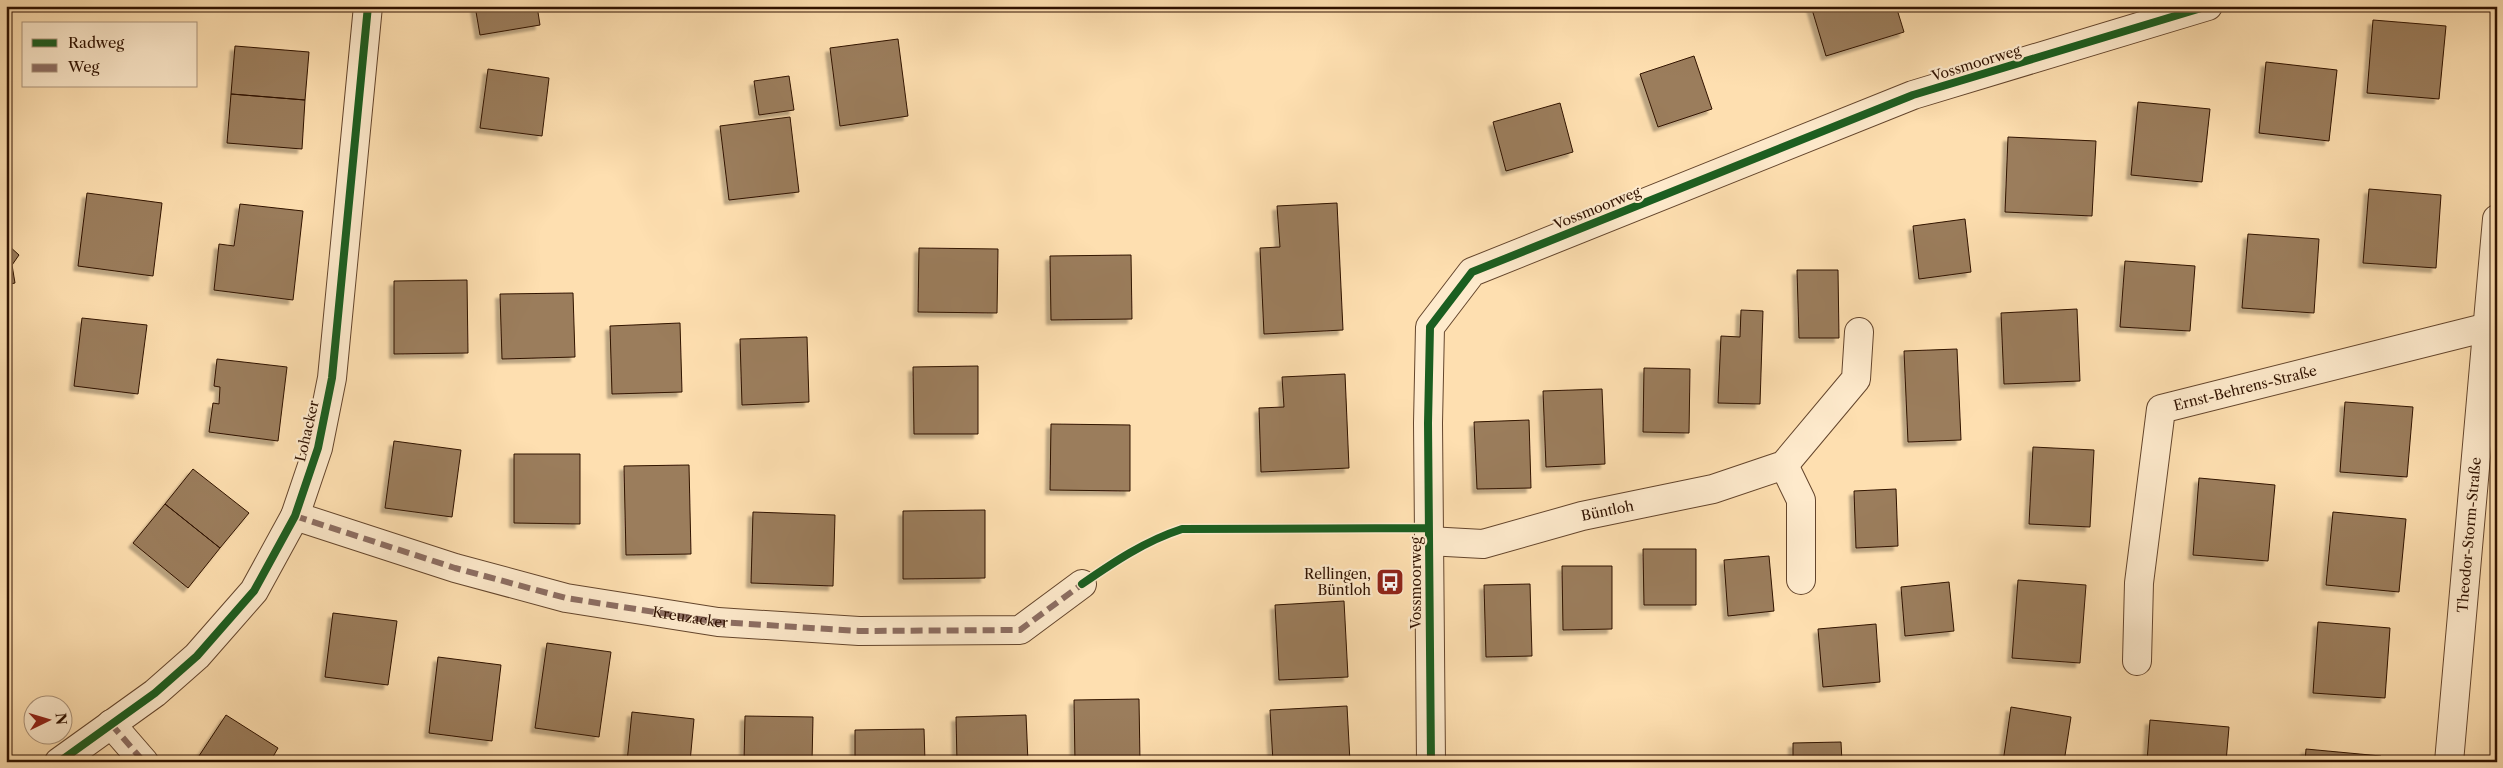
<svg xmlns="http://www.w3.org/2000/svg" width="2503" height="768" font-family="'Libre Caslon Text',serif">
  <defs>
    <filter id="shadow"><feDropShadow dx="-4.5" dy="4.5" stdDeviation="1" flood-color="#0004"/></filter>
  </defs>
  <rect width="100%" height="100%" fill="#fedfb0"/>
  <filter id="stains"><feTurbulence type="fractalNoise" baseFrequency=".004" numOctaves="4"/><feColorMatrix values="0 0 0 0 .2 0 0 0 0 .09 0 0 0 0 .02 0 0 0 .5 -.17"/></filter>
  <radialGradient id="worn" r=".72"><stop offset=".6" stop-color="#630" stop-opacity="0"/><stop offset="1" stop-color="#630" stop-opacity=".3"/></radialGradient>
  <!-- building -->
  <path fill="#9b7d5c" stroke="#301200" filter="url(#shadow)" d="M475 6H537L540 25 480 35Z
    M1811 6H1896L1904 32 1826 56Z
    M2373 20 2446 26 2439 99 2367 93Z
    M898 39 908 116 840 126 830 48Z
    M235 46 309 52 305 100 231 94Z
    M1694 56 1712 109 1658 127 1640 74Z
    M2266 62 2337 70 2329 141 2259 133Z
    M488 69 549 78 542 136 480 128Z
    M789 76 794 110 759 115 754 81Z
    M231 94 305 100 302 149 227 143Z
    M2138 102 2210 109 2202 182 2131 175Z
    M1560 103 1573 152 1506 171 1493 122Z
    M790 117 799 192 729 200 720 126Z
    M2008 137 2096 141 2092 216 2005 212Z
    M2369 189 2441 195 2436 268 2363 263Z
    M87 193 162 203 153 276 78 266Z
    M1337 203 1343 330 1264 334 1260 248 1280 247 1277 206Z
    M240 204 303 211 293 300 214 290 219 244 234 246Z
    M1965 219 1971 272 1919 279 1913 226Z
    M6 234 8 245 19 255 12 265 15 283 6 285Z
    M2248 234 2319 239 2314 313 2242 308Z
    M919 248 998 249 997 313 918 312Z
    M1131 255 1132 319 1051 320 1050 256Z
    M2125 261 2195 266 2190 331 2120 327Z
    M1797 270H1838L1839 338H1799Z
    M467 280 468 353 394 354V281Z
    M573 293 575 357 502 359 500 294Z
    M2077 309 2080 381 2004 384 2001 313Z
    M1741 310 1763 311 1760 404 1718 403 1721 336 1740 337Z
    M82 318 147 325 138 394 74 386Z
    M680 323 682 392 612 394 610 326Z
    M807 337 809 402 742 405 740 339Z
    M1957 349 1961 440 1908 442 1904 351Z
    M217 359 287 367 278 441 209 432 213 403 219 404 220 387 214 386Z
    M978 366V434H914L913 367Z
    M1644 368 1690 369 1689 433 1643 432Z
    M1345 374 1349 468 1261 472 1259 408 1284 407 1282 377Z
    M1602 389 1605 464 1546 467 1543 391Z
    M2345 402 2413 407 2407 477 2340 472Z
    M1529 420 1531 488 1477 489 1474 422Z
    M1051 424 1130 425V491L1050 490Z
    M394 441 461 450 452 517 385 508Z
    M2033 447 2094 450 2090 527 2029 524Z
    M514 454H580V524L514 523Z
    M689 465 691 554 626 555 624 466Z
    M193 469 249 513 220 548 165 504Z
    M2199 478 2275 485 2268 561 2193 555Z
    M1896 489 1898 546 1856 548 1854 491Z
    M165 504 220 548 188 588 133 543Z
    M985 510V578L903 579V511Z
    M753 512 835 515 833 586 751 583Z
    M2333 512 2406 519 2399 592 2326 585Z
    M1643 549H1696V605H1644Z
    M1769 556 1774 611 1728 616 1724 560Z
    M1562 566H1612V629L1563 630Z
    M2018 580 2086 585 2080 663 2012 658Z
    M1949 582 1954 631 1905 636 1901 587Z
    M1530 584 1532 656 1486 657 1484 585Z
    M1344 601 1348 677 1279 680 1275 605Z
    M333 613 397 621 388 685 325 677Z
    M2318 622 2390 628 2385 698 2313 693Z
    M1876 624 1880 682 1823 687 1818 629Z
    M547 643 611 652 599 737 535 728Z
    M438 657 501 665 492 741 429 733Z
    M1139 699 1140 762H1075L1074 700Z
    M1347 706 1350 762H1273L1270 710Z
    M2011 707 2071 717 2064 762H2003Z
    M632 712 694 719 690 762H627Z
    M226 715 278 748 270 762H195Z
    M1026 715 1028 762H957L956 717Z
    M745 716 813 717 812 762H744Z
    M2150 720 2229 727 2226 762H2147Z
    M924 729 925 762H855V730Z
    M1841 742 1842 762H1793V743Z
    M2306 749 2381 756V762H2305Z"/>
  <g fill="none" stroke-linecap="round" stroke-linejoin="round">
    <defs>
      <g id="street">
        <path d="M1784 465 1801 500V580"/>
        <path id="s1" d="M295 516 455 568 566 598 718 622 859 631 1020 630 1082 584"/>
        <path id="s2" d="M1428 541 1483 544 1582 516 1713 489 1784 465 1856 379 1859 332"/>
        <path id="s3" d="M2137 661 2139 583 2161 409 2488 327"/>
        <path d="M111 724 144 762"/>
        <path d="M59 762 155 693 197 656 254 591 295 516 318 448 332 378 368 6"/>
        <path d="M1431 762 1428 423 1430 327 1472 272 1913 95 2208 6"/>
        <path id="s4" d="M2449 762 2497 219"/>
      </g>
    </defs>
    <!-- street casing -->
    <use href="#street" stroke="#64452c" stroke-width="30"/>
    <!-- street -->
    <use href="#street" stroke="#feeacc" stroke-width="28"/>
    <!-- quiet -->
    <path stroke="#8d6e63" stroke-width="6" stroke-dasharray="12 6" stroke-linecap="butt" d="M295 516 455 568 566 598 718 622 859 631 1020 630 1085 582
      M111 724 144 762"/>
    <defs>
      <path id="cycleway" d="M1082 584C1114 562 1145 541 1182 529L1428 528
        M59 762 155 693 197 656 254 591 295 516 318 448 332 378 368 6
        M1431 762 1428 423 1430 327 1472 272 1913 95 2208 6"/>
    </defs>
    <!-- cycleway casing -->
    <use href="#cycleway" stroke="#feeacc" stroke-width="11"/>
    <!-- cycleway -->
    <use href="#cycleway" stroke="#1b5e20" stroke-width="8"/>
  </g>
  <!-- icons -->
  <defs>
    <symbol id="bus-square" viewBox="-11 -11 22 22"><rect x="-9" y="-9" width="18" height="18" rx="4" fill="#8f2418" stroke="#feeacc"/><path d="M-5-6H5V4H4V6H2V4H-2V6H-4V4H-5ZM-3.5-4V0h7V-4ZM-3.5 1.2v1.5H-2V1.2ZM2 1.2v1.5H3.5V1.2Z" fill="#fff"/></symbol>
  </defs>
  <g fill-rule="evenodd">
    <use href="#bus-square" x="1374" y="566" width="32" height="32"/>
  </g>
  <g text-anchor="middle" stroke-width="4.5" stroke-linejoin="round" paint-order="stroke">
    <!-- street labels -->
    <g font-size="14" fill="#301200" stroke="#feeacc">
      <text transform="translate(1976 63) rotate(-17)" y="5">Vossmoorweg</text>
      <text transform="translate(1597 208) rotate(-22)" y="5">Vossmoorweg</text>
      <text dy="5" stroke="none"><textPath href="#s3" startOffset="340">Ernst-Behrens-Straße</textPath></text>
      <text transform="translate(307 431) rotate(-77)" y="5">Lohacker</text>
      <text dy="5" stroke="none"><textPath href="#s2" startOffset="184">Büntloh</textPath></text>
      <text dy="5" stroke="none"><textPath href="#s4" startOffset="228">Theodor-Storm-Straße</textPath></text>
      <text transform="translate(1416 583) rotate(-90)" y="5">Vossmoorweg</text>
      <text dy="5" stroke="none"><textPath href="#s1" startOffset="409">Kreuzacker</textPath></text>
    </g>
    <!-- poi labels -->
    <g font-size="14" fill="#301200" stroke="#feeacc" text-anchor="end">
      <text x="1371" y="579">Rellingen,<tspan x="1371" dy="16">Büntloh</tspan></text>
    </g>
  </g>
  <!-- margin -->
  <rect width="2503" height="768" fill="none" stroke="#fedfb0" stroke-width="25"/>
  <rect x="8" y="8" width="2488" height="753" fill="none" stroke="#301200" stroke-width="2.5"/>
  <rect x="12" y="12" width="2478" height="743" fill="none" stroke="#301200"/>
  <!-- legend -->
  <rect x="22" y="22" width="175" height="65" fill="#feeacc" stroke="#ac947a"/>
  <rect x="32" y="39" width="25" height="8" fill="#1b5e20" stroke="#ac947a"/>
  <text x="68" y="48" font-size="15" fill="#301200">Radweg</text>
  <rect x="32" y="64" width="25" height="8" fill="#8d6e63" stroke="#ac947a"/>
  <text x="68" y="72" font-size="15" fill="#301200">Weg</text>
  <!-- north arrow -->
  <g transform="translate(48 720) rotate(85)"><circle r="24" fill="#feeacc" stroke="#ac947a"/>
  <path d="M0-4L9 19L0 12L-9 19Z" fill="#8f2418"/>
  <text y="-8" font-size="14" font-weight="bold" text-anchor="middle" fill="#301200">N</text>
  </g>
  <rect width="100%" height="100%" filter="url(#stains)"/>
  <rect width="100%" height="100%" fill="url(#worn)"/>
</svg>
